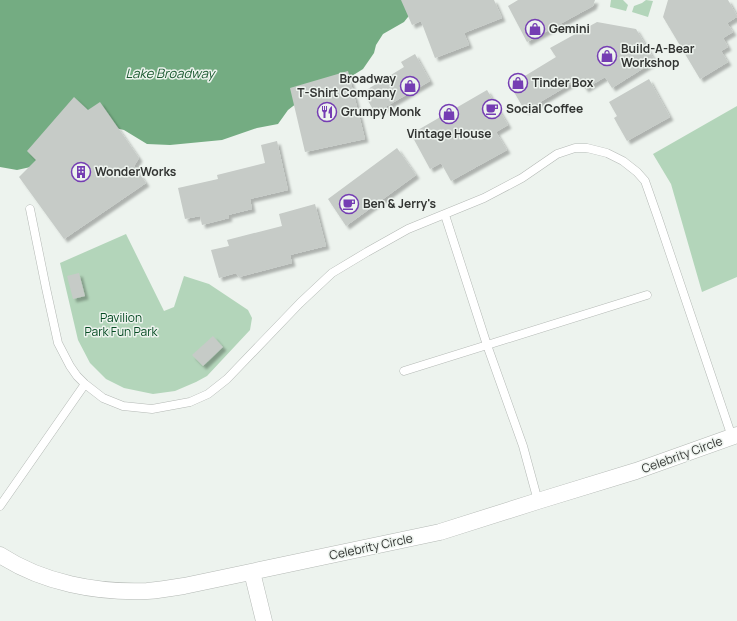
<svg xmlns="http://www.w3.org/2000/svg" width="737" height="621" font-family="Manrope,sans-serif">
  <defs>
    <filter id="shadow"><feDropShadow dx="3.5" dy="3.5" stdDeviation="1" flood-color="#0004"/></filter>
  </defs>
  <rect width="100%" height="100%" fill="#edf3ee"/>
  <!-- green -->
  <path fill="#b3d5ba" d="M611 0H623L628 5 626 11 610 7Z
    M646 0 653 1 648 17 632 12 634 6 642 3Z
    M737 106V277L702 292 671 184 653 154Z
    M126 234 164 311 174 307 184 276 209 284 248 310 252 318 250 330 207 376 196 382 175 391 153 394 124 388 106 379 90 363 78 340 60 263Z"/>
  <!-- water -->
  <path fill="#74ac82" d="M0 0H423L419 3 404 22 383 34 376 45 374 53 363 69 336 86 306 96 288 110 278 124 257 128 222 140 170 145 147 144 124 130 94 123 35 166 17 170 0 167Z"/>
  <!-- building -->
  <path fill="#c6cbc7" filter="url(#shadow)" d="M401 0H494L502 18 464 33 469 45 435 58 421 21 412 25Z
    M518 0H595L593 6 527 42 508 6Z
    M668 0H728L737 16V17L727 23 733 32 723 38 728 47 721 51 728 62 700 79 663 17Z
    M597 22 636 29 655 61 612 88 605 77 585 89 579 79 525 111 510 85 556 57 550 48Z
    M415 54 430 81 375 113 363 92 404 67 401 62Z
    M348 71 365 139 305 152 290 88Z
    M649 79 670 117 627 141 614 118 617 116 609 102Z
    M487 90 508 125 496 132 507 150 451 181 441 163 430 169 411 134Z
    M74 97 88 110 100 102 139 158 134 166 146 183 64 239 19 177 36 160 27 151Z
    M277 141 288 190 250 199 252 209 228 215 229 218 202 225 200 216 185 219 178 188 218 179 217 175 265 163 261 145Z
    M397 148 416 175 346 226 328 199Z
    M315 204 326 246 290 255 292 263 239 277 236 273 219 278 211 250 229 246 227 240 282 226 279 214Z
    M79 273 85 296 73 299 67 276Z
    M213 336 223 347 203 366 192 355Z"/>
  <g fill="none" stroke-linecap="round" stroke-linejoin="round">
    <defs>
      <path id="service" d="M30 209 46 288 58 343 70 366 77 376 85 384 103 398 123 406 152 409 190 402 208 394 227 379 300 303 332 273 367 252 408 229 484 198 522 178 557 154 575 148H587L607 153 623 161 637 172 645 181 658 218 732 437
        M445 215 487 345 523 446 538 501
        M404 371 647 295
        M0 506 85 384"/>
      <path id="minor" d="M0 555C43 583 97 593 147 591 160 590 172 588 184 586L440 532 538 501 636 471 737 435
        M252 572 264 621"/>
    </defs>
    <!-- service casing -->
    <use href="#service" stroke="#b4b9b5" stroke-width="9"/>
    <!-- minor casing -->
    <use href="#minor" stroke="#b4b9b5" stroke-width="17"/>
    <!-- service -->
    <use href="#service" stroke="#fff" stroke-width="8"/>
    <!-- minor -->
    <use href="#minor" stroke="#fff" stroke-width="16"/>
  </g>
  <!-- icons -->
  <defs>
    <symbol id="shop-ring" viewBox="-11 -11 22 22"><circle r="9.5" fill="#edf3ee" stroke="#753db3" stroke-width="1.5"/><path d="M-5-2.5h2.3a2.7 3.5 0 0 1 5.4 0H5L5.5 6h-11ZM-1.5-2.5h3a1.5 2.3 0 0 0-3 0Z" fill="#753db3"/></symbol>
    <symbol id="cafe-ring" viewBox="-11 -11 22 22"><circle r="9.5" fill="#edf3ee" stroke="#753db3" stroke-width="1.5"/><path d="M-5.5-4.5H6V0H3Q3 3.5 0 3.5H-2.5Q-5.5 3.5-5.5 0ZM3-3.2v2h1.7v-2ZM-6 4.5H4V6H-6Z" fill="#753db3"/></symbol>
    <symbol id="restaurant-ring" viewBox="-11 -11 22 22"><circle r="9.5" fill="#edf3ee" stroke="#753db3" stroke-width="1.5"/><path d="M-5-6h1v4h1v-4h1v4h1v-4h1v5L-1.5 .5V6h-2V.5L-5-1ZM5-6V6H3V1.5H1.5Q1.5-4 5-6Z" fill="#753db3"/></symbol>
    <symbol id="building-ring" viewBox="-11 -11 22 22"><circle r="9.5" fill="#edf3ee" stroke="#753db3" stroke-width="1.5"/><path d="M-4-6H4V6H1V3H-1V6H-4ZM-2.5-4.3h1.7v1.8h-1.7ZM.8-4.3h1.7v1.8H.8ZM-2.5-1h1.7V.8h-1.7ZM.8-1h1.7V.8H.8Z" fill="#753db3"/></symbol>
  </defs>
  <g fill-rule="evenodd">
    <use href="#shop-ring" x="524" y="18" width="22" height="22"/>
    <use href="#shop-ring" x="596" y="45" width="22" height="22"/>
    <use href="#shop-ring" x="507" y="72" width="22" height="22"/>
    <use href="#shop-ring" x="399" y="75" width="22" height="22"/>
    <use href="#cafe-ring" x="481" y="98" width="22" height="22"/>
    <use href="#restaurant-ring" x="316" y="101" width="22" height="22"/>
    <use href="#shop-ring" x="438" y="103" width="22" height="22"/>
    <use href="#building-ring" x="70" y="161" width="22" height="22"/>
    <use href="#cafe-ring" x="338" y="193" width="22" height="22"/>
  </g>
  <g text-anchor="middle" stroke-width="3" stroke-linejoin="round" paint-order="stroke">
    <!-- poi labels -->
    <g font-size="12" font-weight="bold" fill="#323432" stroke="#edf3ee" text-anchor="start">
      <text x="549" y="33">Gemini</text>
      <text x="621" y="53">Build-A-Bear<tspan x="621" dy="14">Workshop</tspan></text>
      <text x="396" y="83" text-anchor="end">Broadway<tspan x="396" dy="14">T-Shirt Company</tspan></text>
      <text x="532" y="87">Tinder Box</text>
      <text x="506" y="113">Social Coffee</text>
      <text x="341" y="116">Grumpy Monk</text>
      <text x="449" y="138" text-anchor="middle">Vintage House</text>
      <text x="95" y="176">WonderWorks</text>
      <text x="363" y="208">Ben &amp; Jerry's</text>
    </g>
    <!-- park labels -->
    <g font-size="12" fill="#064b23" stroke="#edf3ee">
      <text x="121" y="322">Pavilion<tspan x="121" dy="14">Park Fun Park</tspan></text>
    </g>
    <!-- street labels -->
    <g font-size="12" fill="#323432" stroke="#edf3ee">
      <text transform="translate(682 455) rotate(-20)" y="4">Celebrity Circle</text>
      <text transform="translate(371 547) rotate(-12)" y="4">Celebrity Circle</text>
    </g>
    <!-- water labels -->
    <g font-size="13" font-style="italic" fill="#1d5b32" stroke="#edf3ee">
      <text x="170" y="78">Lake Broadway</text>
    </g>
  </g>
</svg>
